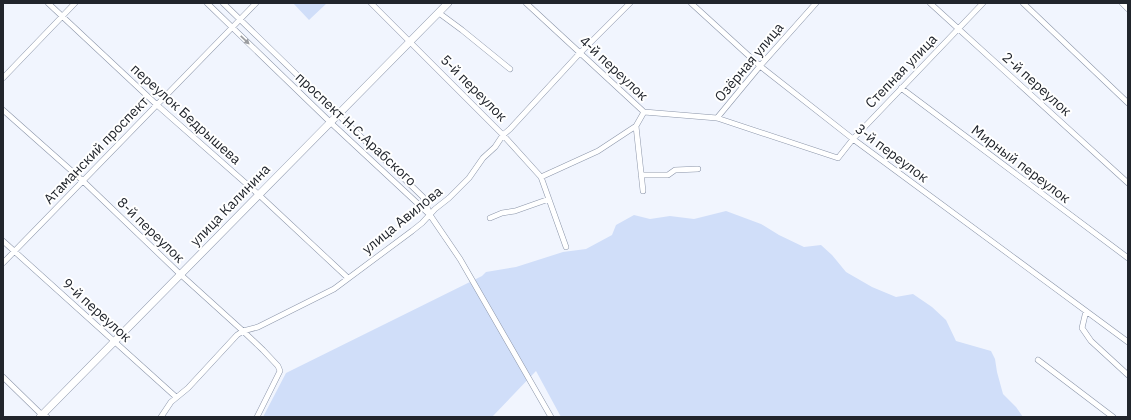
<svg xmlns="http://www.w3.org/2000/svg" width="1131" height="420" font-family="'IBM Plex Sans',sans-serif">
  <rect width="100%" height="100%" fill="#f1f5fe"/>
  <!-- green -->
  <path fill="#d0def9" d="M293 3H327L309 20Z
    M726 211 761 224 779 235 804 247 821 245 832 255 846 272 872 287 896 297 913 294 932 307 946 320 956 341 991 351 995 359 997 372 1003 394 1016 407 1023 417H561L536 371 492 417H263L286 373 482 276 486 272 516 267 563 252 586 249 612 235 616 225 634 215 650 219 670 216 694 219Z"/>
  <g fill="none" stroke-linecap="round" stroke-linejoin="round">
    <defs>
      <path id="street" d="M48 3 157 105 258 194 348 278
        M207 3 330 122 430 215 460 259 551 417
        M223 3 423 197 429 212
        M371 3 503 135 541 177 566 247
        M526 3 644 112 717 118 838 158 853 139 983 3
        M691 3 760 66 853 139 1128 342
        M930 3 1128 183
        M1023 3 1128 103
        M1122 3 1128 9
        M439 13 462 30 510 69
        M3 78 75 3
        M901 88 1128 258
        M3 110 83 181 180 274 243 331 263 350 278 366 280 371 257 417
        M717 118 760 66 816 3
        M641 175H668L675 170 698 169
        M541 177 598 151 636 126
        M643 191 636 126 644 112
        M490 218 502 213 515 211 549 199
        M3 241 176 397
        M3 263 256 3
        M1086 311 1082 328 1091 341 1128 375
        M1038 360 1113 417
        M3 377 42 415 47 417
        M161 417 171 402 188 388 237 335 243 331 258 327 334 289 412 231 422 223 435 209 449 198 469 178 483 158 495 147 503 135 510 129 579 54 630 3"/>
      <path id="secondary" d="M40 417 448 3"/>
    </defs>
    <!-- street casing -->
    <use href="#street" stroke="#8b95a9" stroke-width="6"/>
    <!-- secondary casing -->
    <use href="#secondary" stroke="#8b95a9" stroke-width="8"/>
    <!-- street -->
    <use href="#street" stroke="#fff" stroke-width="5"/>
    <!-- secondary -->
    <use href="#secondary" stroke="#fff" stroke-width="7"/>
  </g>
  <!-- one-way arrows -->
  <defs><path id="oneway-solid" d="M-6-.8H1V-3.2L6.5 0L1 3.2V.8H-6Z"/></defs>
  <use fill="#9b9da0" href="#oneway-solid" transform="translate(245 40) rotate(44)"/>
  <g text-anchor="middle" stroke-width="4" stroke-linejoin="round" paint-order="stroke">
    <!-- street labels -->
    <g font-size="14" fill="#21252c" stroke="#fff">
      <text transform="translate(749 62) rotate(-50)" y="5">Озёрная улица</text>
      <text transform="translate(614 68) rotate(43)" y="5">4-й переулок</text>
      <text transform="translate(901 71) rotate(-46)" y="5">Степная улица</text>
      <text transform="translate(1037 84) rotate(42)" y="5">2-й переулок</text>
      <text transform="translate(474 88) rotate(45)" y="5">5-й переулок</text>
      <text transform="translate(186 114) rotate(42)" y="5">переулок Бедрышева</text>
      <text transform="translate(356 129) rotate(43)" y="5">проспект Н.С.Арабского</text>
      <text transform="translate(96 150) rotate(-46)" y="5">Атаманский проспект</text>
      <text transform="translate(892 153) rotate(37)" y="5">3-й переулок</text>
      <text transform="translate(1021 164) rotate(37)" y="5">Мирный переулок</text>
      <text transform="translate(230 205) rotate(-46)" y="5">улица Калинина</text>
      <text transform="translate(402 220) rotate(-39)" y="5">улица Авилова</text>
      <text transform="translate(151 230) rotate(44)" y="5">8-й переулок</text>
      <text transform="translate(97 310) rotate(42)" y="5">9-й переулок</text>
    </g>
  </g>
  <!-- border -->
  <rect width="1131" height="420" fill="none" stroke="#21252c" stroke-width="8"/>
</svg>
